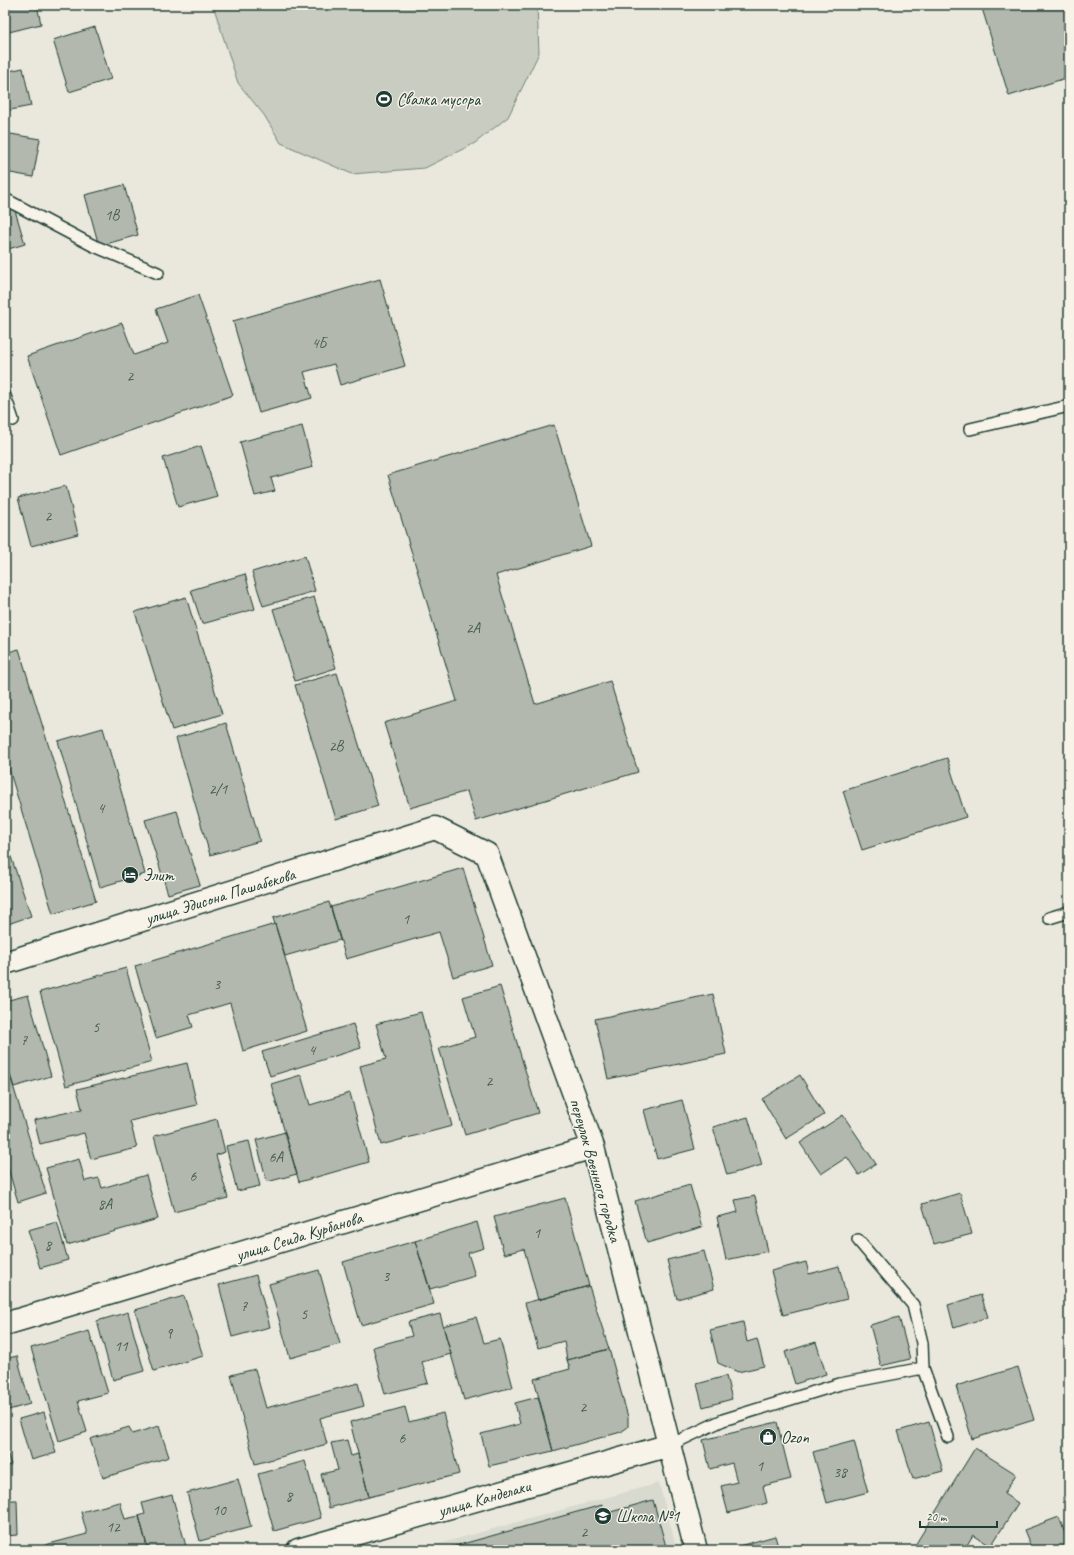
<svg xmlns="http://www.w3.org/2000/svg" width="1074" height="1555" font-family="Caveat,sans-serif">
  <rect width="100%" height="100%" fill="#eae8dd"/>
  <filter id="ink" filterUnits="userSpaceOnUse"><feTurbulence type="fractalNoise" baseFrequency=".025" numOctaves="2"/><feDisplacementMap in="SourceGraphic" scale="8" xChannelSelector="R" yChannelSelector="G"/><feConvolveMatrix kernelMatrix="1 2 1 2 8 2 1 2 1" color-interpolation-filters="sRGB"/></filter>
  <g filter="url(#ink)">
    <!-- built -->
    <path fill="#d9dacf" d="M659 1483 677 1550 420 1549Z"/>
    <!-- pitch -->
    <path fill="#c8ccc1" stroke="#74847a" d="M213 5H537L539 53 508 117 475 143 425 168 352 174 281 143 264 115 238 83Z"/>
    <!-- building -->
    <path fill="#b2b8ae" stroke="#1f3d34" d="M5 5H37L41 24 5 33Z
      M981 5H1069V77L1009 96Z
      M95 27 111 79 69 92 53 40Z
      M23 68 31 106 5 111V72Z
      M5 133 40 139 33 177 5 172Z
      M124 185 138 235 99 246 85 195Z
      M14 207 25 244 5 250V210Z
      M380 279 405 366 340 385 334 364 304 372 312 398 259 413 233 321Z
      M198 295 233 395 61 455 27 356 122 323 134 355 168 343 156 309Z
      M554 425 591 546 496 575 535 704 610 681 638 772 476 821 467 791 410 808 384 723 457 701 388 475Z
      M302 426 313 467 271 478 275 491 255 496 240 442Z
      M201 446 217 496 178 507 163 458Z
      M66 486 78 534 31 546 18 498Z
      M305 556 315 591 263 606 252 572Z
      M245 574 255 609 202 624 191 590Z
      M186 597 222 714 172 730 135 612Z
      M314 597 336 668 295 681 273 609Z
      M19 649 96 901 53 914 5 756V653Z
      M337 673 378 806 336 819 295 685Z
      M226 723 260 841 210 855 176 738Z
      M103 728 145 874 100 887 58 741Z
      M947 758 966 817 862 850 843 791Z
      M177 811 200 885 168 894 145 820Z
      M5 839 31 916 5 925Z
      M463 868 492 965 453 977 439 932 346 959 331 907Z
      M329 902 340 940 285 956 273 918Z
      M275 924 307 1031 243 1051 230 1003 189 1015 193 1027 156 1038 135 966Z
      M126 968 152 1062 66 1086 40 992Z
      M500 986 538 1113 465 1135 439 1048 475 1037 463 997Z
      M713 994 726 1054 608 1079 595 1019Z
      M28 995 51 1076 14 1087 5 1059V1050L10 1048 5 1032V1001Z
      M421 1012 452 1126 381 1145 360 1066 386 1059 376 1024Z
      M353 1024 361 1048 270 1076 262 1052Z
      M187 1063 197 1105 130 1121 137 1148 91 1159 84 1133 40 1144 34 1120 82 1109 77 1089Z
      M301 1075 310 1105 350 1093 369 1162 299 1182 271 1084Z
      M800 1075 824 1115 786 1139 762 1099Z
      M11 1079 46 1193 18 1202 5 1158V1081Z
      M682 1100 695 1149 657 1159 644 1110Z
      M843 1115 876 1164 859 1175 847 1157 821 1174 800 1143Z
      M748 1117 762 1165 727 1175 713 1127Z
      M217 1119 225 1152 216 1155 228 1198 174 1212 154 1136Z
      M285 1132 297 1174 267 1182 256 1140Z
      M249 1141 260 1186 237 1191 226 1146Z
      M79 1159 85 1181 99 1178 102 1188 146 1175 158 1219 67 1245 46 1168Z
      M690 1185 702 1227 647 1243 635 1201Z
      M960 1193 972 1234 934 1244 922 1204Z
      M755 1196 768 1251 726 1260 717 1217 738 1212 735 1200Z
      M565 1198 589 1286 538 1300 524 1249 504 1254 494 1217Z
      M57 1222 68 1260 40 1268 28 1230Z
      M477 1222 484 1248 468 1253 475 1276 430 1289 415 1241Z
      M415 1241 434 1304 361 1325 343 1262Z
      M704 1251 714 1289 677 1299 667 1260Z
      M806 1262 809 1274 839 1266 847 1299 783 1315 771 1271Z
      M319 1270 340 1344 290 1358 269 1284Z
      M256 1275 270 1327 232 1337 219 1285Z
      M589 1286 609 1349 567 1360 564 1341 538 1348 525 1303Z
      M981 1295 988 1317 954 1328 948 1305Z
      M184 1296 203 1356 154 1371 135 1310Z
      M128 1312 144 1371 113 1380 97 1321Z
      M440 1314 451 1354 422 1362 428 1383 385 1394 373 1347 412 1336 408 1322Z
      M476 1317 484 1343 500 1339 513 1387 464 1400 443 1326Z
      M899 1317 910 1359 881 1366 870 1325Z
      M743 1322 747 1342 757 1339 764 1366 738 1372 718 1363 710 1330Z
      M89 1331 108 1393 78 1401 87 1432 59 1441 31 1348Z
      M816 1342 826 1374 795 1384 785 1352Z
      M609 1349 628 1417V1427L621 1432 553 1451 534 1379 570 1369 567 1360Z
      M17 1356 30 1404 5 1411V1359Z
      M1018 1367 1034 1420 972 1439 956 1386Z
      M255 1369 266 1408 358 1383 364 1406 320 1418 327 1444 255 1464 231 1375Z
      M726 1376 732 1399 703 1407 697 1384Z
      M538 1397 553 1451 489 1466 481 1434 520 1424 515 1403Z
      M405 1407 409 1422 443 1413 459 1474 369 1497 350 1422Z
      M44 1412 56 1453 31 1460 19 1419Z
      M777 1422 791 1479 763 1486 767 1503 728 1513 721 1486 737 1482 732 1463 710 1469 703 1440Z
      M929 1422 943 1471 913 1479 898 1431Z
      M159 1426 169 1457 103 1478 90 1439 129 1427 132 1434Z
      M347 1440 351 1456 358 1454 369 1497 329 1508 321 1474 338 1470 331 1443Z
      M854 1441 868 1492 827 1503 813 1452Z
      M5 1445 11 1465 5 1466Z
      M975 1448 1016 1474 1004 1494 1018 1503 991 1546 973 1535 964 1550H912Z
      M305 1461 321 1518 274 1531 258 1474Z
      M238 1479 251 1527 200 1541 187 1493Z
      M172 1495 187 1550H148L139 1516 145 1514 142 1503Z
      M5 1500H17L18 1535 5 1536Z
      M653 1500 667 1550H441L602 1505 604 1514Z
      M120 1502 125 1519 139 1516 148 1550H46L45 1545 87 1534 81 1512Z
      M1059 1517 1069 1544V1550H1023L1031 1547 1024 1530Z
      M775 1536 779 1550H740L739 1546Z
      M804 1545 805 1550H787Z"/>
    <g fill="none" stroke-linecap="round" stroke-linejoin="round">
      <defs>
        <path id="service" d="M5 199 92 245 158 273
          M5 396 13 420
          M970 429 1069 406
          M1049 918 1069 912
          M923 1368 948 1437
          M670 1445 723 1420 840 1384 923 1368 922 1343 913 1305 858 1240"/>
        <path id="minor" d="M5 963 435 828 487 854 593 1147 696 1550
          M5 1324 593 1147
          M298 1550 670 1445"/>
      </defs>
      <!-- service casing -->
      <use href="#service" stroke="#1f3d34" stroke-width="14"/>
      <!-- minor casing -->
      <use href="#minor" stroke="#1f3d34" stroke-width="25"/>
      <!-- service -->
      <use href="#service" stroke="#f7f3e8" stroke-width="11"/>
      <!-- minor -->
      <use href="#minor" stroke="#f7f3e8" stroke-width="22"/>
    </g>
  </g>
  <!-- icons -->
  <defs>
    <symbol id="stadium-disc" viewBox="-11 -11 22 22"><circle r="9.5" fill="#1f3d34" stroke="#f7f3e8"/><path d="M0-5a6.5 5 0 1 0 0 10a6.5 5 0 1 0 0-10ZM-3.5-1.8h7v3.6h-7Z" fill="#fff"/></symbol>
    <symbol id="hotel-disc" viewBox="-11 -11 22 22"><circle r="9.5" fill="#1f3d34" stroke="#f7f3e8"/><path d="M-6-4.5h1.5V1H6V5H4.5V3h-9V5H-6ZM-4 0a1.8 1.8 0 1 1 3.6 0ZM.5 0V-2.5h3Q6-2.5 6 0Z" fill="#fff"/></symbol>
    <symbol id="shop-disc" viewBox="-11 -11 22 22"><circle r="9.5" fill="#1f3d34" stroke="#f7f3e8"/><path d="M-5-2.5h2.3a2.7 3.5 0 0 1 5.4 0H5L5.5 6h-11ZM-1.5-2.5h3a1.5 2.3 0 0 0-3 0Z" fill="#fff"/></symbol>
    <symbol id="school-disc" viewBox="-11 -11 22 22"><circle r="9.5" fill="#1f3d34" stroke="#f7f3e8"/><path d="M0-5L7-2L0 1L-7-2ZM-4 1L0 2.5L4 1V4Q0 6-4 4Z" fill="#fff"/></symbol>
  </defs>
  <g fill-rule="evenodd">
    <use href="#stadium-disc" x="374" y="89" width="20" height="20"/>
    <use href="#hotel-disc" x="120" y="865" width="20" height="20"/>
    <use href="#shop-disc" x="758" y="1427" width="20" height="20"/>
    <use href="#school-disc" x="593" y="1506" width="20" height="20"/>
  </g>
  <g text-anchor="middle" stroke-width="3" stroke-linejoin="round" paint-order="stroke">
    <!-- number labels -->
    <g font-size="15" fill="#445c52">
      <text x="112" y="220">1В</text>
      <text x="319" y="348">4Б</text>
      <text x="130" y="381">2</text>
      <text x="48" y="521">2</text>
      <text x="473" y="633">2А</text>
      <text x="336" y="751">2В</text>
      <text x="218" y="794">2/1</text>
      <text x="101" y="813">4</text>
      <text x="406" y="924">1</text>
      <text x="217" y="989">3</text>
      <text x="96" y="1032">5</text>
      <text x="24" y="1045">7</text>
      <text x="312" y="1055">4</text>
      <text x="489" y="1086">2</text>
      <text x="276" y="1162">6А</text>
      <text x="193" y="1181">6</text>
      <text x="105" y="1209">8А</text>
      <text x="537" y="1238">1</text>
      <text x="48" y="1250">8</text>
      <text x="386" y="1281">3</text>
      <text x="244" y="1311">7</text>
      <text x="304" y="1319">5</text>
      <text x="169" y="1338">9</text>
      <text x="121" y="1351">11</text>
      <text x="583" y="1412">2</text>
      <text x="402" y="1443">6</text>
      <text x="760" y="1471">1</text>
      <text x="840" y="1477">38</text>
      <text x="289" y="1501">8</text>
      <text x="219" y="1515">10</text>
      <text x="113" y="1532">12</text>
      <text x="584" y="1537">2</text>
    </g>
    <!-- poi labels -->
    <g font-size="17" fill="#1f3d34" stroke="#f7f3e8" text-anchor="start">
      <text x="397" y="105">Свалка мусора</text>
      <text x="143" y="881">Элит</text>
      <text x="781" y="1443">Ozon</text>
      <text x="616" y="1522">Школа №1</text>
    </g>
    <!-- street labels -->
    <g font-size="17" fill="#1f3d34" stroke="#f7f3e8">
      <text transform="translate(220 896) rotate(-17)" y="6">улица Эдисона Пашабекова</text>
      <text transform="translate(596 1170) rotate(74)" y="6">переулок Военного городка</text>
      <text transform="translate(299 1236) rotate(-17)" y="6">улица Сеида Курбанова</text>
      <text transform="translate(484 1498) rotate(-16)" y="6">улица Канделаки</text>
    </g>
  </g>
  <!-- margin -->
  <rect width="1074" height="1555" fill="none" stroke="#f7f3e8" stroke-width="20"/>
  <rect x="10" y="10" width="1054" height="1535" fill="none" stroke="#1f3d34" stroke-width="1.5" filter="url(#ink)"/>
  <!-- scale -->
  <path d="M920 1521v6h77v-6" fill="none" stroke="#1f3d34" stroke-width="2"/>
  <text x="926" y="1521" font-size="12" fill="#1f3d34" stroke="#f7f3e8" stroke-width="3" paint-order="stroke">20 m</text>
</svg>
